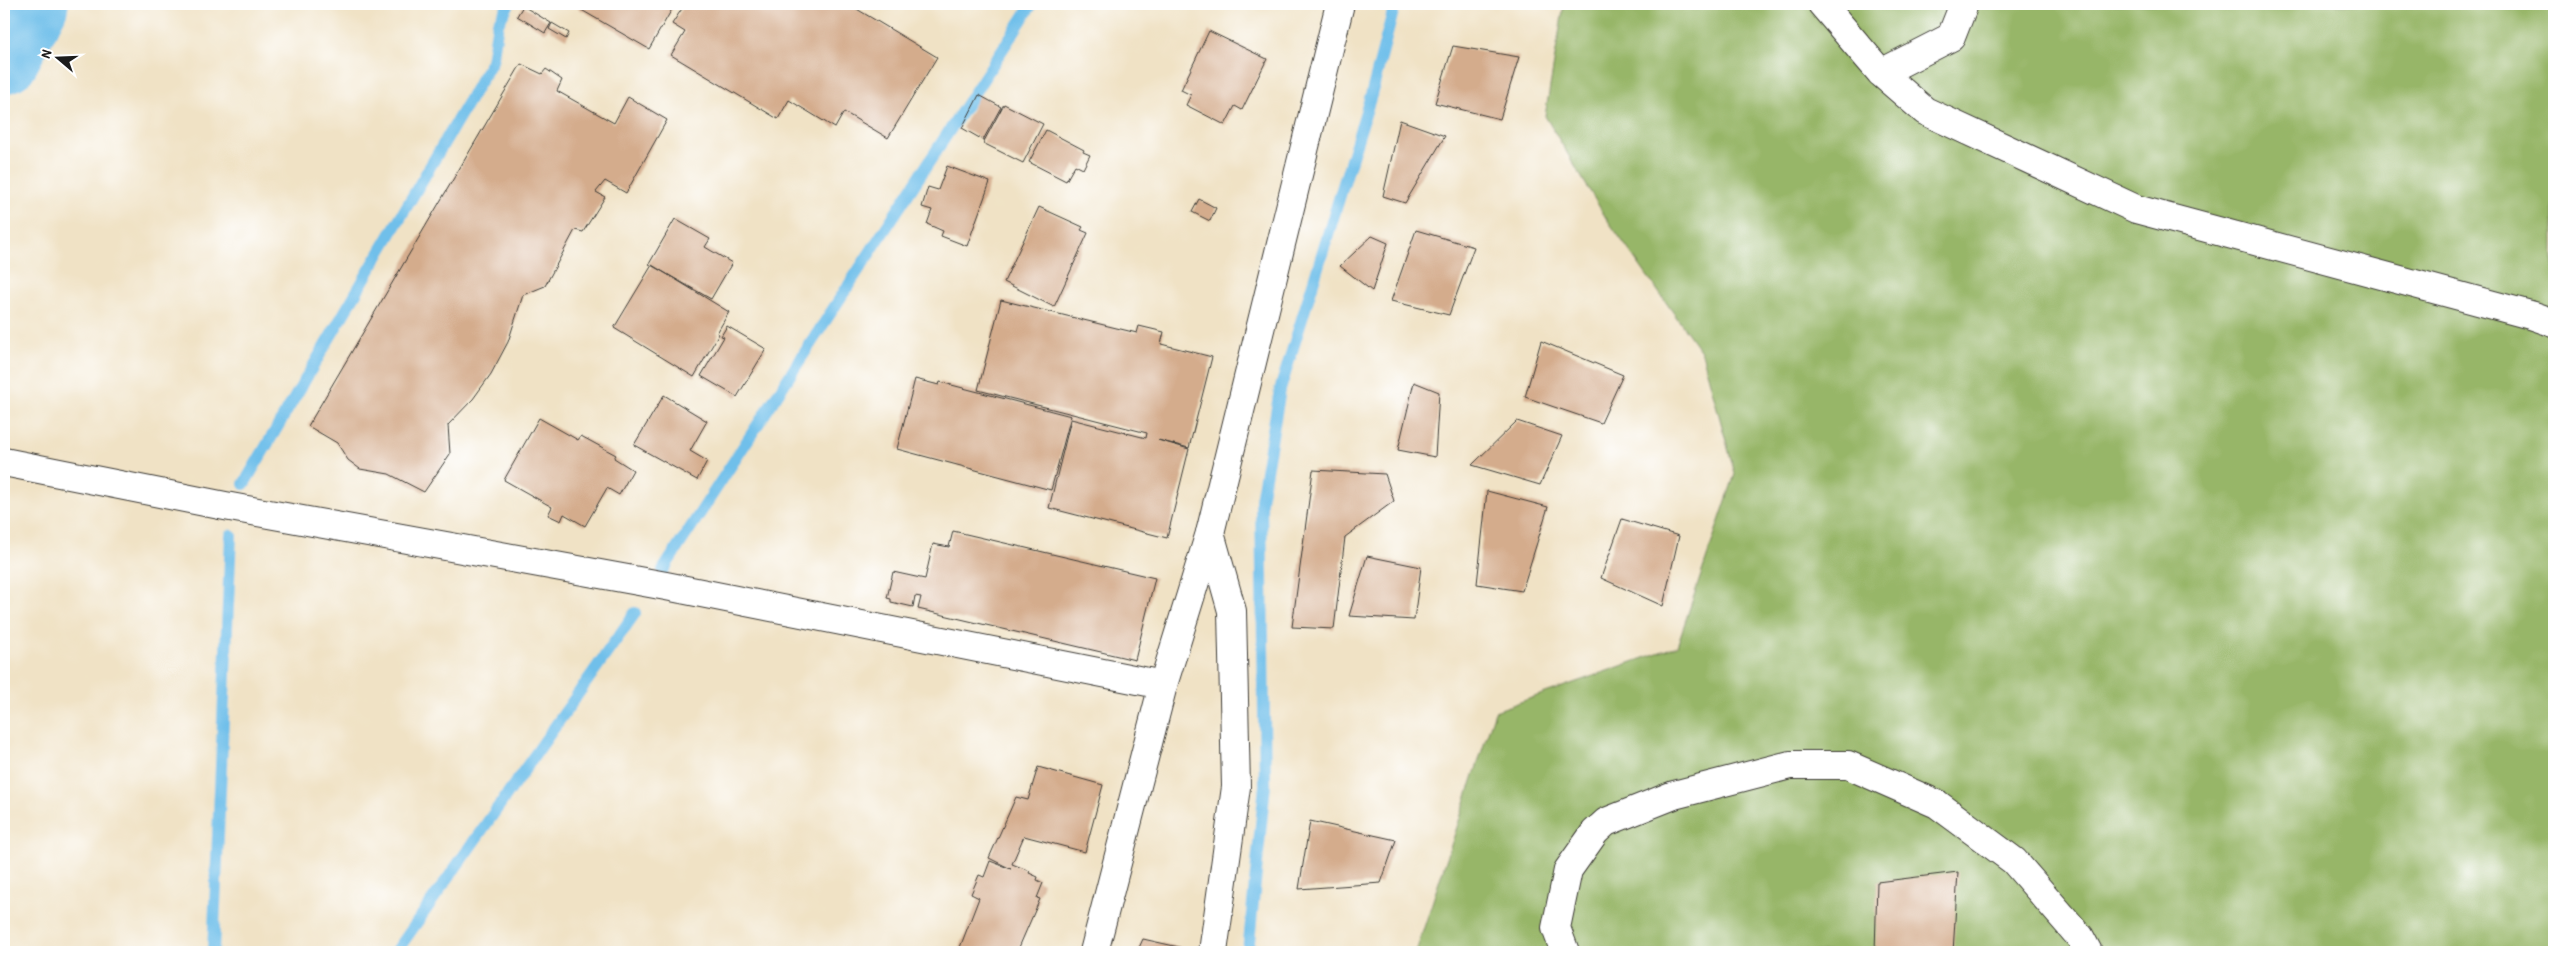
<svg xmlns="http://www.w3.org/2000/svg" width="2558" height="956" font-family="'Patrick Hand',sans-serif">
  <rect width="100%" height="100%" fill="#fff"/>
  <filter id="ink" filterUnits="userSpaceOnUse"><feTurbulence type="fractalNoise" baseFrequency=".02" numOctaves="2"/><feDisplacementMap in="SourceGraphic" scale="10" xChannelSelector="R" yChannelSelector="G"/><feConvolveMatrix kernelMatrix="1 2 1 2 8 2 1 2 1" color-interpolation-filters="sRGB"/></filter>
  <filter id="wash" filterUnits="userSpaceOnUse"><feTurbulence type="fractalNoise" baseFrequency=".0096" numOctaves="4" result="noise"/><feDisplacementMap in="SourceGraphic" scale="20" xChannelSelector="R" yChannelSelector="G"/><feGaussianBlur stdDeviation="1.12" result="paint"/><feColorMatrix in="noise" values="0 0 0 0 0 0 0 0 0 0 0 0 0 0 0 0 0 1.4 0 .05"/><feComposite in="paint" operator="in"/></filter>
  <g filter="url(#wash)">
    <rect width="100%" height="100%" fill="#f0e2c5"/>
    <!-- forest -->
    <path fill="#97b668" stroke="#5a6942" d="M1564 4H2554V952H1416L1495 711 1677 646 1735 474 1702 353 1606 218 1545 116Z"/>
    <g fill="none" stroke-linecap="round" stroke-linejoin="round">
      <!-- stream -->
      <path stroke="#6fbfea" stroke-width="12" d="M244 484 492 61 498 23 509 4
        M663 570 1032 4
        M213 952 231 535
        M396 952 635 613
        M1248 952 1265 785 1261 500 1280 390 1372 92 1395 4"/>
      <!-- river -->
      <path stroke="#6fbfea" stroke-width="71" d="M4 58 33 4"/>
    </g>
    <g id="blocks">
      <!-- building -->
      <path fill="#d4ac8c" d="M571 4H675L649 49Z
        M685 4H851L850 5 937 57 888 138 844 112 835 128 789 100 778 119 671 55 685 32 672 24Z
        M523 6 551 23 545 33 517 16Z
        M552 23 569 33 566 39 549 29Z
        M1209 31 1267 59 1242 110 1235 106 1225 125 1186 105 1191 95 1181 90Z
        M1453 46 1519 57 1500 119 1435 103Z
        M521 64 542 74 546 69 562 80 557 91 614 123 628 97 667 120 626 193 605 181 596 192 605 197 583 232 575 230 545 286 523 295 508 342 491 374 473 399 448 425 450 454 424 492 389 474 360 469 348 460 337 443 308 426Z
        M979 95 1001 107 983 140 962 128Z
        M1004 104 1043 124 1023 163 983 143Z
        M1400 120 1445 136 1405 203 1383 196Z
        M1046 130 1084 150 1083 152 1090 155 1083 169 1075 165 1066 181 1029 162Z
        M947 166 990 182 967 246 941 236 943 231 927 224 932 210 922 207 928 187 938 190Z
        M1199 199 1216 208 1210 221 1192 212Z
        M1039 207 1083 227 1081 230 1088 233 1054 307 1004 282Z
        M675 219 710 239 705 247 732 263 711 299 649 264Z
        M1416 230 1474 247 1449 315 1391 301Z
        M1372 236 1388 243 1372 291 1340 266Z
        M652 265 729 312 717 333 719 334 694 377 614 328Z
        M1001 300 1137 333 1139 326 1164 332 1161 344 1212 357 1189 448 1158 440 1189 449 1167 538 1049 508 1071 419 1146 438 1147 433 978 390Z
        M727 326 766 349 737 397 701 376 724 337 721 336Z
        M1541 341 1623 375 1601 423 1525 397Z
        M915 379 939 385 940 382 1071 416 1051 490 897 449Z
        M1414 382 1439 392 1435 457 1398 450Z
        M664 395 707 421 690 451 707 461 697 480 634 445Z
        M539 418 578 440 581 436 616 455 614 458 633 470 619 495 607 488 585 526 564 514 561 521 548 515 552 507 504 480Z
        M1517 421 1562 436 1540 485 1472 465Z
        M1313 470 1385 474 1394 501 1345 537 1334 629 1292 627Z
        M1487 491 1548 507 1522 591 1477 584Z
        M1622 519 1679 536 1663 606 1601 578Z
        M953 531 1155 578 1135 660 918 609 921 597 915 596 913 607 891 602V599L887 598 893 572 925 579 933 544 949 547Z
        M1367 556 1421 567 1414 620 1349 616Z
        M1038 767 1103 785 1085 852 1024 836 1012 864 1030 871 1029 873 1038 877 1037 880 1043 883 1037 898 1040 899 1017 952H965L959 950 979 898 971 894 979 875 984 877 990 861 1011 869 989 858 1016 797 1028 800Z
        M1310 821 1396 840 1381 883 1299 889Z
        M1958 872 1953 952H1875L1877 882Z
        M1143 939 1192 950 1190 952H1137Z"/>
    </g>
  </g>
  <g filter="url(#ink)">
    <use href="#blocks" fill-opacity="0" stroke="#3c3a35" stroke-width="1"/>
    <g fill="none" stroke-linecap="round" stroke-linejoin="round">
      <defs>
        <path id="street" d="M1822 4 1881 73 1925 111 2136 209 2534 316 2554 323
          M1881 73 1951 37 1964 4
          M4 462 225 506 666 586 1163 685
          M1210 533 1232 611 1236 787 1213 952"/>
        <path id="secondary" d="M1094 952 1163 685 1210 533 1340 4
          M1565 952 1556 928 1568 870 1595 832 1606 822 1674 795 1790 765H1848L1937 804 2014 861 2080 937 2088 952"/>
      </defs>
      <!-- street casing -->
      <use href="#street" stroke="#3c3a35" stroke-width="30"/>
      <!-- secondary casing -->
      <use href="#secondary" stroke="#3c3a35" stroke-width="30"/>
      <!-- street -->
      <use href="#street" stroke="#fff" stroke-width="28"/>
      <!-- secondary -->
      <use href="#secondary" stroke="#fff" stroke-width="28"/>
    </g>
  </g>
  <!-- margin -->
  <rect width="2558" height="956" fill="none" stroke="#fff" stroke-width="20"/>
  <!-- north arrow -->
  <g transform="translate(58 58) rotate(289)" stroke="#ffffff" stroke-width="4" paint-order="stroke">
  <path d="M0-4L9 19L0 12L-9 19Z" fill="#1c1c1c"/>
  <text y="-8" font-size="14" font-weight="bold" text-anchor="middle" fill="#1c1c1c">N</text>
  </g>
</svg>
